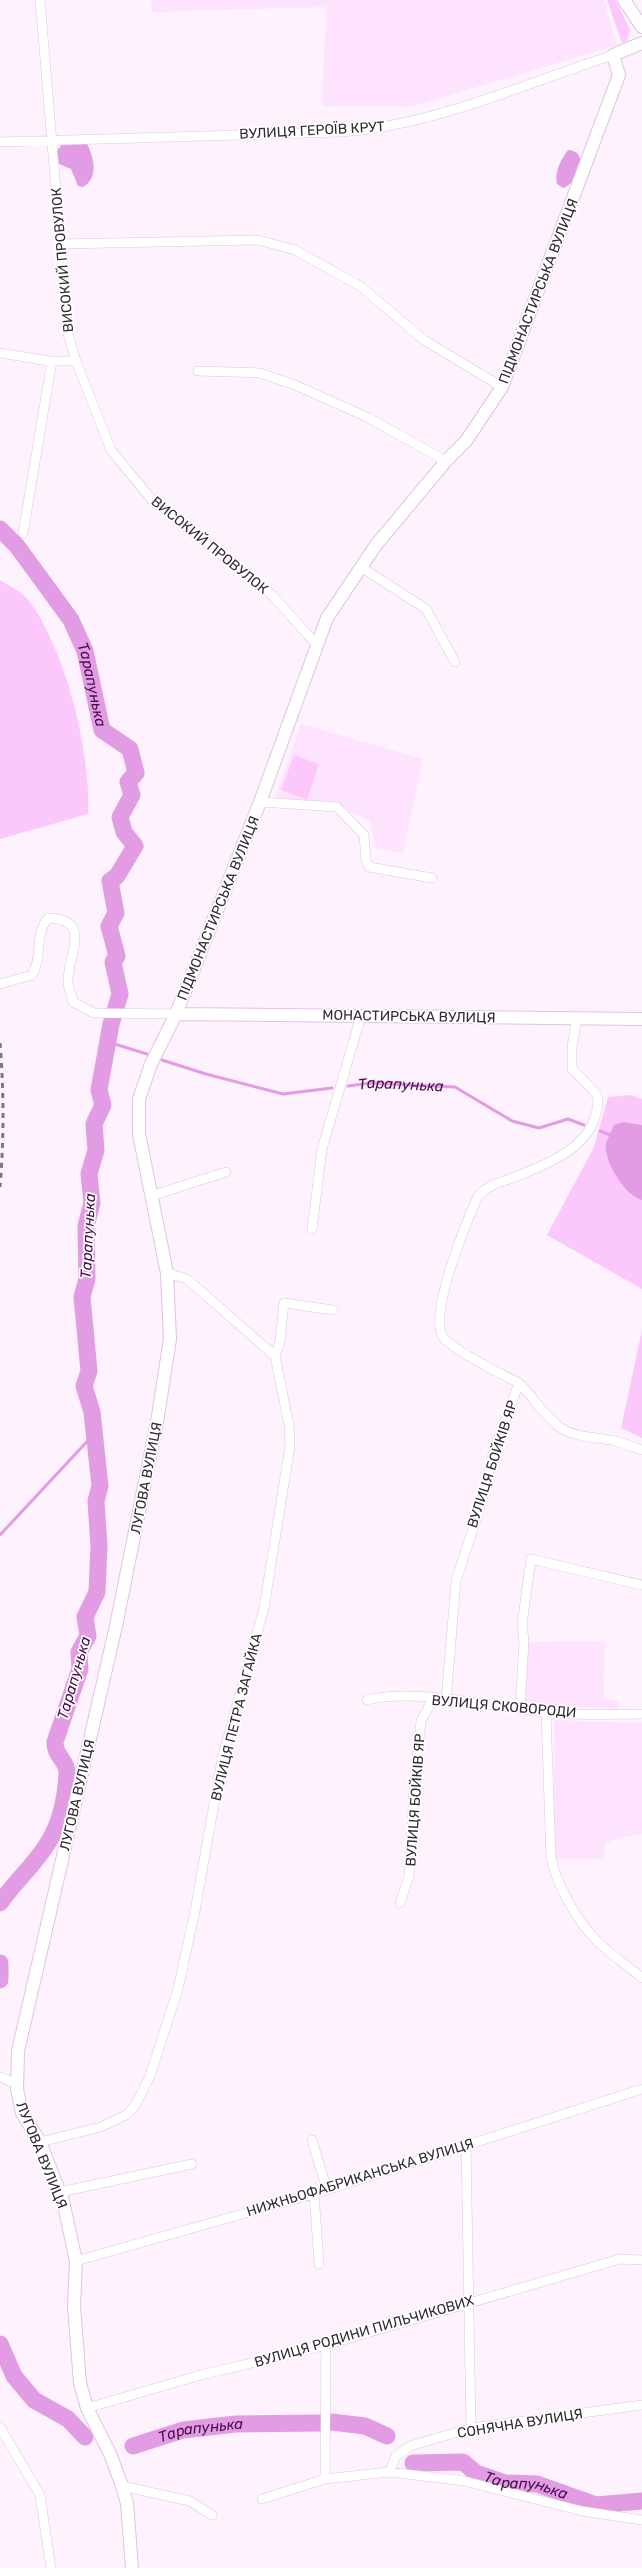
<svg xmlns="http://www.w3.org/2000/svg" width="642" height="2568" font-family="Rubik,sans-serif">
  <rect width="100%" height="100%" fill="#fdf2fd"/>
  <!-- built -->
  <path fill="#fde3fd" d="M151 0H604L617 45 410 107 322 106 326 7 152 12Z
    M301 724 423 759 403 853 376 848 370 821 336 804 275 799Z
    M605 1641 604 1699 618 1701V1709L522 1704 527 1642Z
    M554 1720 642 1723V1834L617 1838 605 1844 604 1859H554Z"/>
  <!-- green -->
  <path fill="#fcc8fc" d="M607 0H616L630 30 627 41 622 43Z
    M0 580C9 586 23 592 29 601 66 650 91 753 88 814L0 839Z
    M294 755 319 764 307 800 281 790Z
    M631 1095 642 1099V1289L547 1235 594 1147 608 1097Z
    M642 1330V1438L621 1428Z"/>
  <!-- forest -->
  <path fill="#e19ce3" d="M62 144H87C94 157 99 178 83 187L78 186 71 169 59 164 57 151Z
    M568 150C591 151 578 184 563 188L557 184C554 173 561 159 568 150Z
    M623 1122 642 1125V1200C625 1196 603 1160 606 1143 608 1137 612 1131 614 1125Z"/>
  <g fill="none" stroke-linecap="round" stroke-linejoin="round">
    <!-- stream -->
    <g stroke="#e19ce3" stroke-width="3">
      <path d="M108 1042 147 1054"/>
      <path d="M162 1060 206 1074 283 1094 332 1088"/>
      <path id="s1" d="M348 1086 371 1083 455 1087 512 1121 539 1128 568 1119 584 1125"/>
      <path d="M600 1131 613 1136"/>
      <path d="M0 1535 95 1433"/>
    </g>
    <!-- river -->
    <g stroke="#e19ce3" stroke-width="17">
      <path id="s2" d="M0 529 17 546 71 620 85 651 102 730 130 749 136 773 128 782 132 795 120 817 124 832 135 846 117 876 110 881 116 913 109 926 117 956 113 962 120 994 111 1024 99 1090 103 1105 94 1124 96 1150 89 1174 92 1203 86 1226 87 1279 82 1297 89 1371 84 1386 92 1412 100 1486 96 1501 99 1546 97 1592 85 1617 88 1636 79 1652 80 1669 55 1742C54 1755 67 1761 67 1772 66 1797 60 1825 46 1846 33 1866 14 1883 0 1903"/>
      <path d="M0 1963V1980"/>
      <path d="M0 2344 14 2376 34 2400 68 2419 85 2437"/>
      <path d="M332 2422 365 2426 387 2436"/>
      <path id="s3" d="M133 2446 183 2430 236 2424 319 2423"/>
      <path id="s4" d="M413 2463 463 2462 476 2473 505 2483 537 2484 596 2505 642 2501"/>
    </g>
    <defs>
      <path id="street" d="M40 0 68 334 76 361 111 450 152 500 272 595 316 644
        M0 142 339 132C433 126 524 84 613 55
        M61 244 258 240 295 250 360 286 424 340 502 387
        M0 353 49 361H76
        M198 371 260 373 295 385 369 418 446 461
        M23 533 52 361
        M361 567 426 609 455 662
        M260 802 337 807 364 835 366 860 369 867 432 878
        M0 984 32 975C43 958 34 935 48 918 95 919 66 957 68 984 69 990 72 996 73 1002L94 1013 176 1014
        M151 1196 226 1172
        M312 1229 322 1149 361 1016
        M275 1356 280 1342 284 1303 333 1310
        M519 1383C534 1397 544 1417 561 1428 577 1438 598 1437 615 1441 624 1443 633 1447 642 1450
        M367 1700C418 1688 492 1707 545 1712 577 1716 610 1714 642 1714
        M446 1700 456 1581 480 1507 493 1454 519 1383C503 1375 451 1349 443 1337 428 1314 467 1221 478 1196 490 1184 497 1184 512 1178 542 1166 585 1151 595 1117 597 1111 599 1102 597 1096 594 1090 578 1075 572 1069V1047L577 1018
        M520 1709 524 1641 522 1624 531 1559 642 1585
        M546 1713 551 1858C557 1886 578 1923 599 1943 612 1955 628 1966 642 1978
        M400 1903 409 1876 414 1790 421 1721 433 1699
        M0 2077 17 2084
        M312 2140 327 2190
        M40 2142 101 2127 126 2115 135 2106 150 2076 178 1989 195 1911 222 1759 264 1608 290 1446 289 1425 275 1356 187 1279 167 1273
        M466 2144 471 2428
        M60 2192 192 2164
        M314 2193 319 2264
        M76 2261 327 2190 642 2089
        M87 2408 201 2375 326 2345 620 2259 642 2260
        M0 2427 40 2495 51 2568
        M389 2472 396 2456 410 2446 471 2428 642 2405
        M325 2479 326 2345
        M122 2486 190 2501 212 2515
        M262 2499 325 2479 389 2472 465 2481 582 2511 642 2520"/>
      <path id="secondary" d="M624 0 642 27
        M176 1014 642 1019
        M132 2568 127 2503 122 2486 111 2456 87 2408 80 2383 74 2306 76 2261 63 2201 40 2142 22 2113 17 2089 18 2051 116 1626 157 1422 170 1339 167 1273 139 1134V1099L151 1064 176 1014 260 802 327 618 376 545 446 461 466 441 502 387 619 75 613 55 642 43"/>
    </defs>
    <!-- street casing -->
    <use href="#street" stroke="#dfc5df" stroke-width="10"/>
    <!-- secondary casing -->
    <use href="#secondary" stroke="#dfc5df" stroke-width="14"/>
    <!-- street -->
    <use href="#street" stroke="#fff" stroke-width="9"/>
    <!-- secondary -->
    <use href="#secondary" stroke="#fff" stroke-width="12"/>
    <!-- rail -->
    <path stroke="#7e737e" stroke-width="3" stroke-dasharray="5 5" stroke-linecap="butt" d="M0 1043C4 1092 4 1139 0 1187"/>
  </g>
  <g text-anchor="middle" stroke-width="3.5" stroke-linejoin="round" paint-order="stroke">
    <!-- street labels -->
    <g font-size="14" fill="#342a34" stroke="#fff">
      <text transform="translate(312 130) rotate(-3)" y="5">ВУЛИЦЯ ГЕРОЇВ КРУТ</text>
      <text transform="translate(62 260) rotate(-95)" y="5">ВИСОКИЙ ПРОВУЛОК</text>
      <text transform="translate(538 291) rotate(-69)" y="5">ПІДМОНАСТИРСЬКА ВУЛИЦЯ</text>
      <text transform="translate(210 545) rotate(39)" y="5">ВИСОКИЙ ПРОВУЛОК</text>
      <text transform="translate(218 908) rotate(-68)" y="5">ПІДМОНАСТИРСЬКА ВУЛИЦЯ</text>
      <text transform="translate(409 1016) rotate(1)" y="5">МОНАСТИРСЬКА ВУЛИЦЯ</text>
      <text transform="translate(492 1464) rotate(-72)" y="5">ВУЛИЦЯ БОЙКІВ ЯР</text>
      <text transform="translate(146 1478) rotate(-79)" y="5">ЛУГОВА ВУЛИЦЯ</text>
      <text transform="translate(504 1706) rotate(5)" y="5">ВУЛИЦЯ СКОВОРОДИ</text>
      <text transform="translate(236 1717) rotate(-76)" y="5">ВУЛИЦЯ ПЕТРА ЗАГАЙКА</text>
      <text transform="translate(77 1795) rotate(-77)" y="5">ЛУГОВА ВУЛИЦЯ</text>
      <text transform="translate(415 1800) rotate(-86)" y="5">ВУЛИЦЯ БОЙКІВ ЯР</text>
      <text transform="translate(42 2155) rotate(68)" y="5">ЛУГОВА ВУЛИЦЯ</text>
      <text transform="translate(360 2177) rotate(-17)" y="5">НИЖНЬОФАБРИКАНСЬКА ВУЛИЦЯ</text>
      <text transform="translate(364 2331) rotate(-16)" y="5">ВУЛИЦЯ РОДИНИ ПИЛЬЧИКОВИХ</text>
      <text transform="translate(520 2423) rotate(-9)" y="5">СОНЯЧНА ВУЛИЦЯ</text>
    </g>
    <!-- water labels -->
    <g font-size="15" font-style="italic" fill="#4b0d4e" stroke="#fff">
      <text dy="5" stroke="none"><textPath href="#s2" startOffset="184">Тарапунька</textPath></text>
      <text dy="5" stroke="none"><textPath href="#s1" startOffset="53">Тарапунька</textPath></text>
      <text transform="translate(88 1236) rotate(-87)" y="5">Тарапунька</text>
      <text transform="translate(74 1678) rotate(-74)" y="5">Тарапунька</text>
      <text dy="5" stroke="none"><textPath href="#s3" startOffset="70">Тарапунька</textPath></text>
      <text dy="5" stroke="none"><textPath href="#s4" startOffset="119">Тарапунька</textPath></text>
    </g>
  </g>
</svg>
